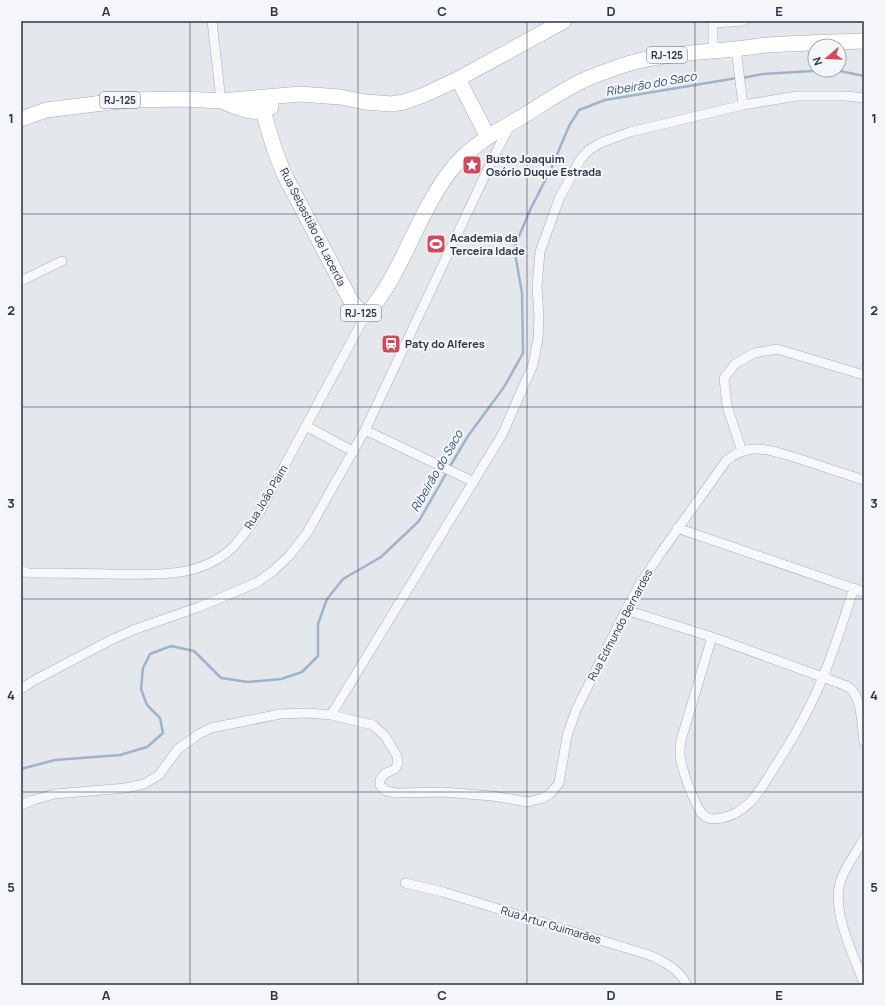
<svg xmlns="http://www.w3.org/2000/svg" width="885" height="1006" font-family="Manrope,sans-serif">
  <rect width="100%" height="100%" fill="#e4e7ec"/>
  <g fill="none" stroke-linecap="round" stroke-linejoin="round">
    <!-- stream -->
    <path stroke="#9fb4cc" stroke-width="2.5" d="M835 70 864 76
      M742 78 763 74 829 70
      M449 468 468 436 504 387 523 353 522 293 514 248 531 208 551 169 569 126 579 110 605 100 737 78
      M21 769 55 760 120 755 147 747 163 733 160 718 147 705 141 689 143 668 150 654 171 646 194 651 221 678 248 682 281 679 302 672 318 656V624L327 599 343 579 381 557 419 521 447 472"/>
    <defs>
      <path id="street" d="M212 21 221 101
        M713 21V51
        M714 23 744 21
        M736 49 743 105
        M21 281 62 261
        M306 426 354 452
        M365 430 474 482
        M742 451 727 406 724 378 735 364 754 353 777 349 864 375
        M677 528 864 592
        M21 570 28 573C55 573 81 573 108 574 150 574 197 580 231 549 242 539 250 525 259 513L365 316
        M626 610 712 637 681 740C680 747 679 754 681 761 683 773 693 799 699 809 704 819 711 820 721 818 749 813 760 790 774 768 793 739 810 709 823 677 835 648 844 618 854 588
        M712 637 839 683C843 685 848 686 851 689 862 700 862 727 864 742
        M21 689 33 681 109 641 133 630 199 607 256 583 273 571 290 555 307 533 365 430 496 152 511 124
        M331 715 502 435 533 365 538 339 539 317 537 286 540 252 559 199 580 160 589 150 600 143 630 132 743 105 797 96H846L864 98
        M21 805 33 800 55 794 126 788 144 784 159 775 178 749 199 734 211 728 280 714 308 713 331 715 373 725 385 736 397 756 398 763 395 769 384 774 380 780V785L386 791 396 793 443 792 492 796 528 802 543 798 550 794 559 783 567 736 576 710 626 610 640 584 660 554 726 461C734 454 742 450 753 449 765 448 776 452 787 455 813 463 838 472 864 480
        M864 839C857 851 848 863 842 877 829 907 853 954 864 983
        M405 883 443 892 649 955C665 962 679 969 687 985"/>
      <path id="primary" d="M458 79 488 137
        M226 103C242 109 255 116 271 107
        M263 111 274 148 284 174 351 301 365 316C403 274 416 215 451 170 469 146 499 130 525 115 544 103 563 90 584 80 595 75 607 71 618 67 656 54 695 53 734 49 746 48 757 46 768 45 800 43 832 42 864 41
        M21 119 46 110 128 100 185 99 221 101 300 94 340 97 365 102 379 103 392 104 404 102 424 95 458 79 564 21"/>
    </defs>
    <!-- street casing -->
    <use href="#street" stroke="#a9aeb7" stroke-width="10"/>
    <!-- primary casing -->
    <use href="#primary" stroke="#a3abb8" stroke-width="16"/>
    <!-- street -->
    <use href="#street" stroke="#f7f8fa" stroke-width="9"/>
    <!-- primary -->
    <use href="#primary" stroke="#fff" stroke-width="15"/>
  </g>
  <!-- grid -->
  <path fill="none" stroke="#2b3445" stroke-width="1" stroke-opacity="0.55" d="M190 21V985M358 21V985M527 21V985M695 21V985M21 214H864M21 407H864M21 599H864M21 792H864"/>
  <!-- icons -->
  <defs>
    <symbol id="sight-square" viewBox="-11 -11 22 22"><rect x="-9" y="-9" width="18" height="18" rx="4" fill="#d1495b" stroke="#f4f6f9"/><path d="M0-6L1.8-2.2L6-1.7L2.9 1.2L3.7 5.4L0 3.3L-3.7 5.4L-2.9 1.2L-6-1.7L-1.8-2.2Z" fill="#fff"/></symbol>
    <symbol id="stadium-square" viewBox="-11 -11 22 22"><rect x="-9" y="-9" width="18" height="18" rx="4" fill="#d1495b" stroke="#f4f6f9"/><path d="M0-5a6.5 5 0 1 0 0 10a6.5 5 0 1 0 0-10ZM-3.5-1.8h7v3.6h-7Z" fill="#fff"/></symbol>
    <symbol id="station-square" viewBox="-11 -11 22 22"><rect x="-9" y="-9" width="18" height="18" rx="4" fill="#d1495b" stroke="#f4f6f9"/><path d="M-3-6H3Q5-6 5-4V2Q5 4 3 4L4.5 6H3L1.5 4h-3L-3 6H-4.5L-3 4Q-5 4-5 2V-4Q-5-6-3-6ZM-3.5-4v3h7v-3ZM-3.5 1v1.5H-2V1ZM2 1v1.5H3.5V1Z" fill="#fff"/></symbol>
  </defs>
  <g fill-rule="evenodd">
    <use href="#sight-square" x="461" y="154" width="22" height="22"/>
    <use href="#stadium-square" x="425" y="233" width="22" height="22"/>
    <use href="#station-square" x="380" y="333" width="22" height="22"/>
  </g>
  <g text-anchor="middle" stroke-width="4" stroke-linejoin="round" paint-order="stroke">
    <!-- shield labels -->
    <g fill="#f4f6f9" stroke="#676e7b" stroke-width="1">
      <rect x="647" y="47" width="40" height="16" rx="3"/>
      <rect x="100" y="92" width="40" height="16" rx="3"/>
      <rect x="341" y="305" width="40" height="16" rx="3"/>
    </g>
    <g font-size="10" font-weight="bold" fill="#2b3445">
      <text x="667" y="59">RJ-125</text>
      <text x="120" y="104">RJ-125</text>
      <text x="361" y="317">RJ-125</text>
    </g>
    <!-- poi labels -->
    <g font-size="11" font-weight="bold" fill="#2b3445" stroke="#f4f6f9" text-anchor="start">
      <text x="486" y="163">Busto Joaquim<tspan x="486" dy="13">Osório Duque Estrada</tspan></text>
      <text x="450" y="242">Academia da<tspan x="450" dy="13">Terceira Idade</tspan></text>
      <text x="405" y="348">Paty do Alferes</text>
    </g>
    <!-- street labels -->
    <g font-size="11" fill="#2b3445" stroke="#f4f6f9">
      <text transform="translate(313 227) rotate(63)" y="4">Rua Sebastião de Lacerda</text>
      <text transform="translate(266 497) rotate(-59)" y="4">Rua João Paim</text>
      <text transform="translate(620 625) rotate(-62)" y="4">Rua Edmundo Bernardes</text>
      <text transform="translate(551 925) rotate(17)" y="4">Rua Artur Guimarães</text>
    </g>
    <!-- water labels -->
    <g font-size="12" font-style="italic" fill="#34527a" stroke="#f4f6f9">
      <text transform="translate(651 84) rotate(-10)" y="4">Ribeirão do Saco</text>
      <text transform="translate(437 471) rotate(-60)" y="4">Ribeirão do Saco</text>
    </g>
  </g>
  <!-- border -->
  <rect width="885" height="1006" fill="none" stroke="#f4f6f9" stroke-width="44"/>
  <!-- north arrow -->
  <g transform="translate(827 58) rotate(251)"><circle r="19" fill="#f4f6f9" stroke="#a4a8b1"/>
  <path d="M0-3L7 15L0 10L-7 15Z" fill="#d1495b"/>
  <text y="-6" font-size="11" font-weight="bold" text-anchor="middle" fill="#2b3445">N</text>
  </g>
  <rect x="22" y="22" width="841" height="962" fill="none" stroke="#2b3445" stroke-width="1.5"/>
  <g font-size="13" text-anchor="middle" font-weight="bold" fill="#2b3445">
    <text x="106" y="16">A</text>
    <text x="274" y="16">B</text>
    <text x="442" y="16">C</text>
    <text x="611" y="16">D</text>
    <text x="779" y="16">E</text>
    <text x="11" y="123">1</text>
    <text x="874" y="123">1</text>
    <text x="11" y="315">2</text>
    <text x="874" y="315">2</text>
    <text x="11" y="508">3</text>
    <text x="874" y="508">3</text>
    <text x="11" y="700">4</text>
    <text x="874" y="700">4</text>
    <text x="11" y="892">5</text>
    <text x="874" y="892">5</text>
    <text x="106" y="1000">A</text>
    <text x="274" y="1000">B</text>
    <text x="442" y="1000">C</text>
    <text x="611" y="1000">D</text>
    <text x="779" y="1000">E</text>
  </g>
</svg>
